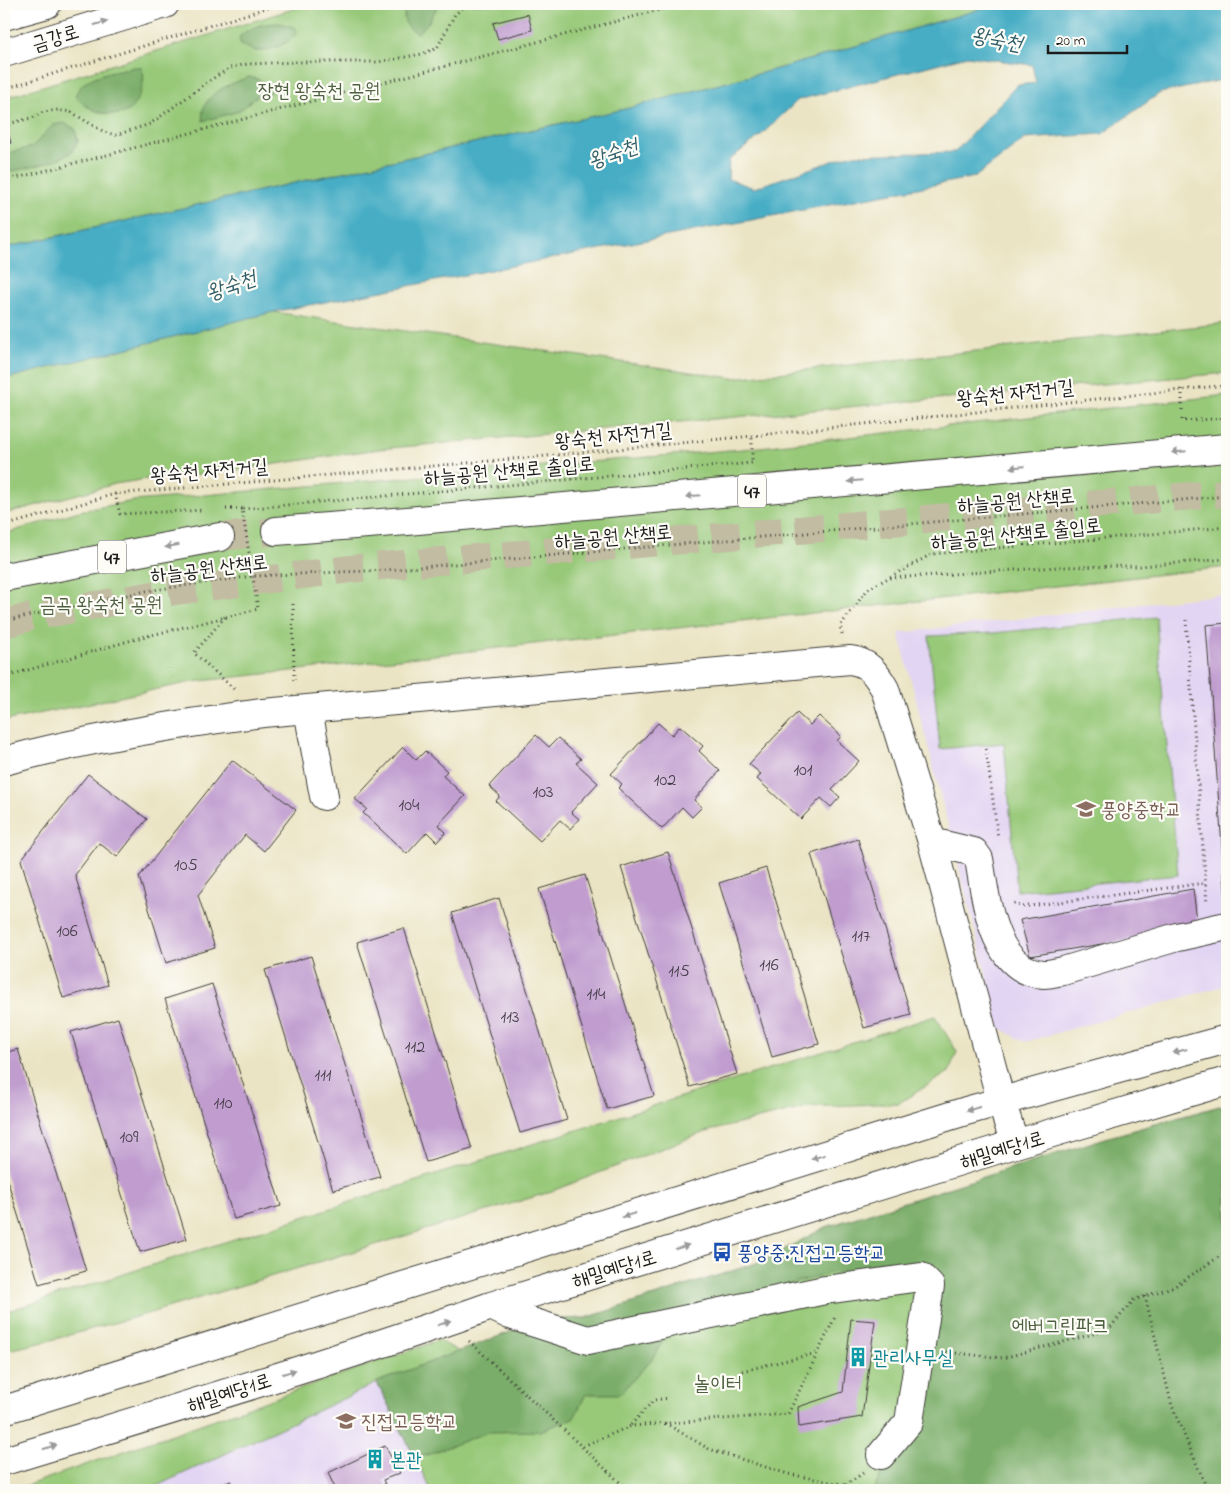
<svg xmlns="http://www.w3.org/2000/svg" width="1231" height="1494" font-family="'Indie Flower','Poor Story',sans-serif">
  <rect width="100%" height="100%" fill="#fdfcf7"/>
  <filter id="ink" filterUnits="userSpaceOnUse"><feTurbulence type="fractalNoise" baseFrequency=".02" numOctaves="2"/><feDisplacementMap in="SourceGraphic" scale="10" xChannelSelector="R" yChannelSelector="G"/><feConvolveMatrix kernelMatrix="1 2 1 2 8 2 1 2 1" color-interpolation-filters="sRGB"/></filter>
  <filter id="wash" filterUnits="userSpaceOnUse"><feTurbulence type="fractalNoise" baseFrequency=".0096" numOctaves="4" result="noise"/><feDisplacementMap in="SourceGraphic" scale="20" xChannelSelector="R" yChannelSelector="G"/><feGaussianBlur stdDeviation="1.12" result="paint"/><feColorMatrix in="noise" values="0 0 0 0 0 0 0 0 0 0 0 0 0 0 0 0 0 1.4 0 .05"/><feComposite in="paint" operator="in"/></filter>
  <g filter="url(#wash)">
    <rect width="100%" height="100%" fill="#ebe4c4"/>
    <!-- built -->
    <path fill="#e2d4f3" d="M1227 594V985L1025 1042 1000 1028 899 633Z
      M377 1382 431 1490H148Z"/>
    <!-- green -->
    <path fill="#98c979" stroke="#5a724a" d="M309 4H998L788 66 625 109 4 248V98Z
      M273 312 733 378 1227 323V373L379 449 208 474 166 476 115 484 4 514V379Z
      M1227 395V567L192 682 4 721V534L79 511 134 501 742 449Z
      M1156 617 1178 875 1017 891 1004 743 940 749 929 636 993 633Z
      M935 1016 957 1052 949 1072 899 1103 808 1107 705 1132 547 1193 150 1313 44 1342 4 1351V1313L11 1310Z
      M1227 1104V1490H431L377 1383 148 1490H14L439 1340 459 1352 542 1320 586 1318 763 1261 826 1227 1109 1137Z"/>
    <!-- forest -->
    <path fill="#7aad69" stroke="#4b6442" d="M407 4H439L428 23 418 33C404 27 401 18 407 4Z
      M278 23 295 27 297 32C292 43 268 52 256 51 251 50 246 47 241 45L239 37C252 26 261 24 278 23Z
      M135 67H141C145 75 144 81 141 90 138 98 134 108 126 112 109 119 85 109 75 96 83 74 115 71 135 67Z
      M249 77C259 79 267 82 271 92L258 96 250 101 246 106 236 112 203 121C198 95 230 84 249 77Z
      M64 123 75 129 78 141C76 144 74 148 72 151 59 163 21 169 4 173V154L32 147 53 125Z
      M1227 1104V1490H874L885 1464 942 1283 912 1266 832 1273 682 1313 651 1360 620 1394H586L574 1418 540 1431 488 1432 416 1459 377 1382 542 1320 586 1318 763 1261 826 1227 1109 1137Z"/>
    <!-- water -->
    <path fill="#46adc5" stroke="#316470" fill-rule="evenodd" d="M998 4H1227V79L1160 93 1102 134 1025 139 975 177 273 312 4 379V248L625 109 788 66ZM967 56 1032 65 1036 83 1017 85 955 152 850 155 754 188 728 179 729 160 760 136 798 100Z"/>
    <g id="blocks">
      <!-- building -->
      <path fill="#c09ccf" d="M528 14 532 30 498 39 493 23Z
        M7 129 11 143 4 145V130Z
        M1227 623V902L1226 903 1206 625Z
        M797 713 810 725 819 716 841 736 837 741 859 761 832 790 840 797 831 807 821 798 801 819 757 779 761 774 749 764Z
        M658 723 672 735 680 726 703 746 699 751 720 771 694 800 702 807 692 817 682 807 662 829 618 788 622 784 611 774Z
        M536 735 549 747 558 738 581 759 576 763 598 783 571 812 579 819 570 829 560 820 540 841 496 801 500 796 489 786Z
        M403 747 416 760 425 751 447 771 443 776 465 796 438 825 446 832 437 842 427 832 407 854 363 813 367 809 355 799Z
        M232 760 296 810 264 851 245 835 198 895 215 948 166 963 139 877Z
        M88 774 147 819 117 857 99 843 75 875 108 985 63 998 21 860Z
        M858 839 911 1015 864 1028 811 854Z
        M668 852 737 1074 690 1087 621 867Z
        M766 868 819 1044 772 1057 719 883Z
        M585 875 654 1096 607 1109 539 889Z
        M1193 889 1198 928 1030 956 1020 920Z
        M499 898 567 1120 520 1133 452 913Z
        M404 928 472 1149 426 1162 357 942Z
        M311 956 380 1177 333 1190 265 970Z
        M212 984 281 1206 234 1219 165 999Z
        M118 1018 187 1239 140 1252 71 1032Z
        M18 1049 86 1271 39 1284 4 1169V1053Z
        M851 1319 875 1321 862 1417 799 1427 798 1407 843 1392Z
        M385 1446 400 1473 383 1480 388 1490H336L328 1473Z
        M231 1481 235 1490H211Z"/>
    </g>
  </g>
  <g filter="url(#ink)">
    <use href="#blocks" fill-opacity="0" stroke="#3b3a35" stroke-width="1"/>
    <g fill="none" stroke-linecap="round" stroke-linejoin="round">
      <!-- highway-tunnel -->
      <path stroke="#c2bca2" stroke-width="28" stroke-dasharray="28 14" stroke-linecap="butt" d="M220 537 276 531
        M4 624 29 617 175 591 359 568 1227 493"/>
      <defs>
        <path id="minor" d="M308 710 324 796
          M4 761C89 738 176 724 263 713L850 660C868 662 876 673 885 689L932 842 1001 1101 1015 1144
          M932 842 974 852 979 859C986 898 992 972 1044 974 1050 974 1057 972 1063 971L1177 937 1227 926
          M491 1306 510 1315 588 1340 825 1290 921 1277 930 1286 909 1422 881 1455
          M4 1410 966 1111 1227 1039
          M4 1461C167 1411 331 1363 491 1306L1015 1144 1227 1081"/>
        <path id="major" d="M4 16 47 4
          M4 53 165 4"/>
        <path id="highway" d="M276 531 407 521 1227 448
          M4 577 220 537"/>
      </defs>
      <!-- minor casing -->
      <use href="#minor" stroke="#3b3a35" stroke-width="30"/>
      <!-- major casing -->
      <use href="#major" stroke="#3b3a35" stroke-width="30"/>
      <!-- highway casing -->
      <use href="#highway" stroke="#3b3a35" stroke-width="30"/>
      <!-- path -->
      <path stroke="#3b3a35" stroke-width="3" stroke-dasharray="1 4" stroke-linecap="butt" d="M4 89 280 4
        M4 125 35 117 43 112 58 110 71 112 104 132 116 135 150 124 215 77 232 67 248 64 296 62H378L422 54 437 48 455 14 470 4
        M4 181 99 157 682 4
        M1182 389V421L1227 418
        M115 494 120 514 204 510
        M226 509H242
        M4 526 115 494 535 457 752 436 1227 385
        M890 578 1059 567 1140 566 1227 559
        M293 604 294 683
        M225 617 194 653 234 689
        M1186 620 1207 904
        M842 634 840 626 868 589 932 554 1227 527
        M4 677 139 638 226 617
        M986 749 998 838
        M1014 903 1022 907 1205 883
        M1145 1296 1172 1406 1205 1484 1207 1490
        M469 1341 628 1490
        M946 1352 1003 1358 1108 1330 1134 1300 1175 1286 1223 1254 1227 1257
        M742 1371 817 1353
        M665 1423 709 1449 788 1474 846 1485
        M631 1425 654 1400 669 1398
        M583 1446 631 1426 788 1414 836 1315
        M845 1490 846 1485 863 1473"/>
      <!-- minor -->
      <use href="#minor" stroke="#fff" stroke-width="28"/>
      <!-- major -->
      <use href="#major" stroke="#fff" stroke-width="28"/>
      <!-- highway -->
      <use href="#highway" stroke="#fff" stroke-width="28"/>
      <!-- path-bridge -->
      <path stroke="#3b3a35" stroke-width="3" stroke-dasharray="1 4" stroke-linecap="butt" d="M226 617 258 609 242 509 752 463V436
        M4 621 146 591 253 576 386 570 1227 496"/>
    </g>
    <!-- one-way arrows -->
    <defs><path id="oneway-solid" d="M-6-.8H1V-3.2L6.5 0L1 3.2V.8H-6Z" transform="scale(1.25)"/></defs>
    <g fill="#999">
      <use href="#oneway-solid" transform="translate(101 23) rotate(-17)"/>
      <use href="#oneway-solid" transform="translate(1179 452) rotate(175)"/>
      <use href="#oneway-solid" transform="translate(1017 467) rotate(175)"/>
      <use href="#oneway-solid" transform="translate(855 481) rotate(175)"/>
      <use href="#oneway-solid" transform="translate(693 496) rotate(175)"/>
      <use href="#oneway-solid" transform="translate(172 546) rotate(170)"/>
      <use href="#oneway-solid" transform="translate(1180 1051) rotate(165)"/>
      <use href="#oneway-solid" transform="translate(973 1109) rotate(163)"/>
      <use href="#oneway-solid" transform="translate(818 1157) rotate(163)"/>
      <use href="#oneway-solid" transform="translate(629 1215) rotate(163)"/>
      <use href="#oneway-solid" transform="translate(682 1247) rotate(-17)"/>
      <use href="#oneway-solid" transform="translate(444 1323) rotate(-20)"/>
      <use href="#oneway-solid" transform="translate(289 1372) rotate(-18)"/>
      <use href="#oneway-solid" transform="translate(50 1447) rotate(-17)"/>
    </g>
  </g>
  <!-- icons -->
  <defs>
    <symbol id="school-bare" viewBox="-9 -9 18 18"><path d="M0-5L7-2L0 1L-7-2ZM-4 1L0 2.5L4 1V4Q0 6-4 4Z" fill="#8d6e63" stroke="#fdfcf7" stroke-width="2.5" paint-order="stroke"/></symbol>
    <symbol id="bus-bare" viewBox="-9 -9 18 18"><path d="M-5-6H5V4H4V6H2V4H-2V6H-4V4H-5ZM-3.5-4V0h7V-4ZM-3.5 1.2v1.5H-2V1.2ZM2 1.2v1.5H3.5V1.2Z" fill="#1a4fb4" stroke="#fdfcf7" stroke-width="2.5" paint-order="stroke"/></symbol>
    <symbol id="building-bare" viewBox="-9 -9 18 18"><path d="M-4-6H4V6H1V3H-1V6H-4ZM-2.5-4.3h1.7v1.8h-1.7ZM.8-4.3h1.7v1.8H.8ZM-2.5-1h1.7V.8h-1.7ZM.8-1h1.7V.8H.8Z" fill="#0f9aa8" stroke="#fdfcf7" stroke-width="2.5" paint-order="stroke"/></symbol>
  </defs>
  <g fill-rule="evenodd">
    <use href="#school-bare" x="1072" y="795" width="28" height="28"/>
    <use href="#bus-bare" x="708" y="1238" width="28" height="28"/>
    <use href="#building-bare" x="844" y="1343" width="28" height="28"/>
    <use href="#school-bare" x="332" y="1407" width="28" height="28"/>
    <use href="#building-bare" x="361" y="1445" width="28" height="28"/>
  </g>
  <g text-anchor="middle" stroke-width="4.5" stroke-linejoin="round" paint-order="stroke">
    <!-- number labels -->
    <g font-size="18" fill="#453c49">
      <text x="803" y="775">101</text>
      <text x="665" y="785">102</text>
      <text x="543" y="797">103</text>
      <text x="409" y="810">104</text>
      <text x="186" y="870">105</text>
      <text x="67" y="936">106</text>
      <text x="861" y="941">117</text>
      <text x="769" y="970">116</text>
      <text x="679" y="976">115</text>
      <text x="596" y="999">114</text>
      <text x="510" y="1022">113</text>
      <text x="415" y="1052">112</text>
      <text x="323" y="1080">111</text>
      <text x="223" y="1108">110</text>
      <text x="129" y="1142">109</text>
    </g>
    <!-- shield labels -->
    <g fill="#fdfcf7" stroke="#605f5e" stroke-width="1">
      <rect x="738" y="474.5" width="28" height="33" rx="4"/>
      <rect x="98" y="540.5" width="28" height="33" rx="4"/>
    </g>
    <g font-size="19" font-weight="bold" fill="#1c1c1c">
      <text x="752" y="498">47</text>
      <text x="112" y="564">47</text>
    </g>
    <!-- street labels -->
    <g font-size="20" fill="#1c1c1c" stroke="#fdfcf7">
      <text transform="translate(55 37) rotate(-17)" y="7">금강로</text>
      <text transform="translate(1015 392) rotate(-6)" y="7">왕숙천 자전거길</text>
      <text transform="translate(613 435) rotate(-6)" y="7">왕숙천 자전거길</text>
      <text transform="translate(209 470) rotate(-5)" y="7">왕숙천 자전거길</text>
      <text transform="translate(509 470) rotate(-5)" y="7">하늘공원 산책로 출입로</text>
      <text transform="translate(1016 500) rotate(-5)" y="7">하늘공원 산책로</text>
      <text transform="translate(1016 533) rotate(-6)" y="7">하늘공원 산책로 출입로</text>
      <text transform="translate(613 536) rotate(-5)" y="7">하늘공원 산책로</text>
      <text transform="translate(209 568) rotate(-7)" y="7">하늘공원 산책로</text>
      <text transform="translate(1002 1149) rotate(-17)" y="7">해밀예당1로</text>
      <text transform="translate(614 1268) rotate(-17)" y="7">해밀예당1로</text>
      <text transform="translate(229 1392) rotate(-18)" y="7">해밀예당1로</text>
    </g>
    <!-- park labels -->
    <g font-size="20" fill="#4e6141" stroke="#fdfcf7">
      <text x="319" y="97">장현 왕숙천 공원</text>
      <text x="101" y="611">금곡 왕숙천 공원</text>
      <text x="1060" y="1332">에버그린파크</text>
      <text x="718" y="1390">놀이터</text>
    </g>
    <!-- education labels -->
    <g font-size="20" fill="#785e54" stroke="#fdfcf7" text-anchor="start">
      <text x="1101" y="816">풍양중학교</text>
      <text x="361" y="1428">진접고등학교</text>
    </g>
    <!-- transit labels -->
    <g font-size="20" fill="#164399" stroke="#fdfcf7" text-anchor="start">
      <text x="737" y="1259">풍양중.진접고등학교</text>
    </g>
    <!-- culture labels -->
    <g font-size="20" fill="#0d838f" stroke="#fdfcf7" text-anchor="start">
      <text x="873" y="1364">관리사무실</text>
      <text x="390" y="1466">본관</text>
    </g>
    <!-- water labels -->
    <g font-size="21" font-style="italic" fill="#2f5d68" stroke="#fdfcf7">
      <text transform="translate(997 39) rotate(11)" y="7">왕숙천</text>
      <text transform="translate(613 153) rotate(-19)" y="7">왕숙천</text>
      <text transform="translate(231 285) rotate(-19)" y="7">왕숙천</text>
    </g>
  </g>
  <!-- margin -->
  <rect width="1231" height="1494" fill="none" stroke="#fdfcf7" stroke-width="20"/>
  <!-- scale -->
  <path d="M1048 45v8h79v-8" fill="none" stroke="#1c1c1c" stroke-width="2.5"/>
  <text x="1056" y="45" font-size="15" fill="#1c1c1c" stroke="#fdfcf7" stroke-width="4" paint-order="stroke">20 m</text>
</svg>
